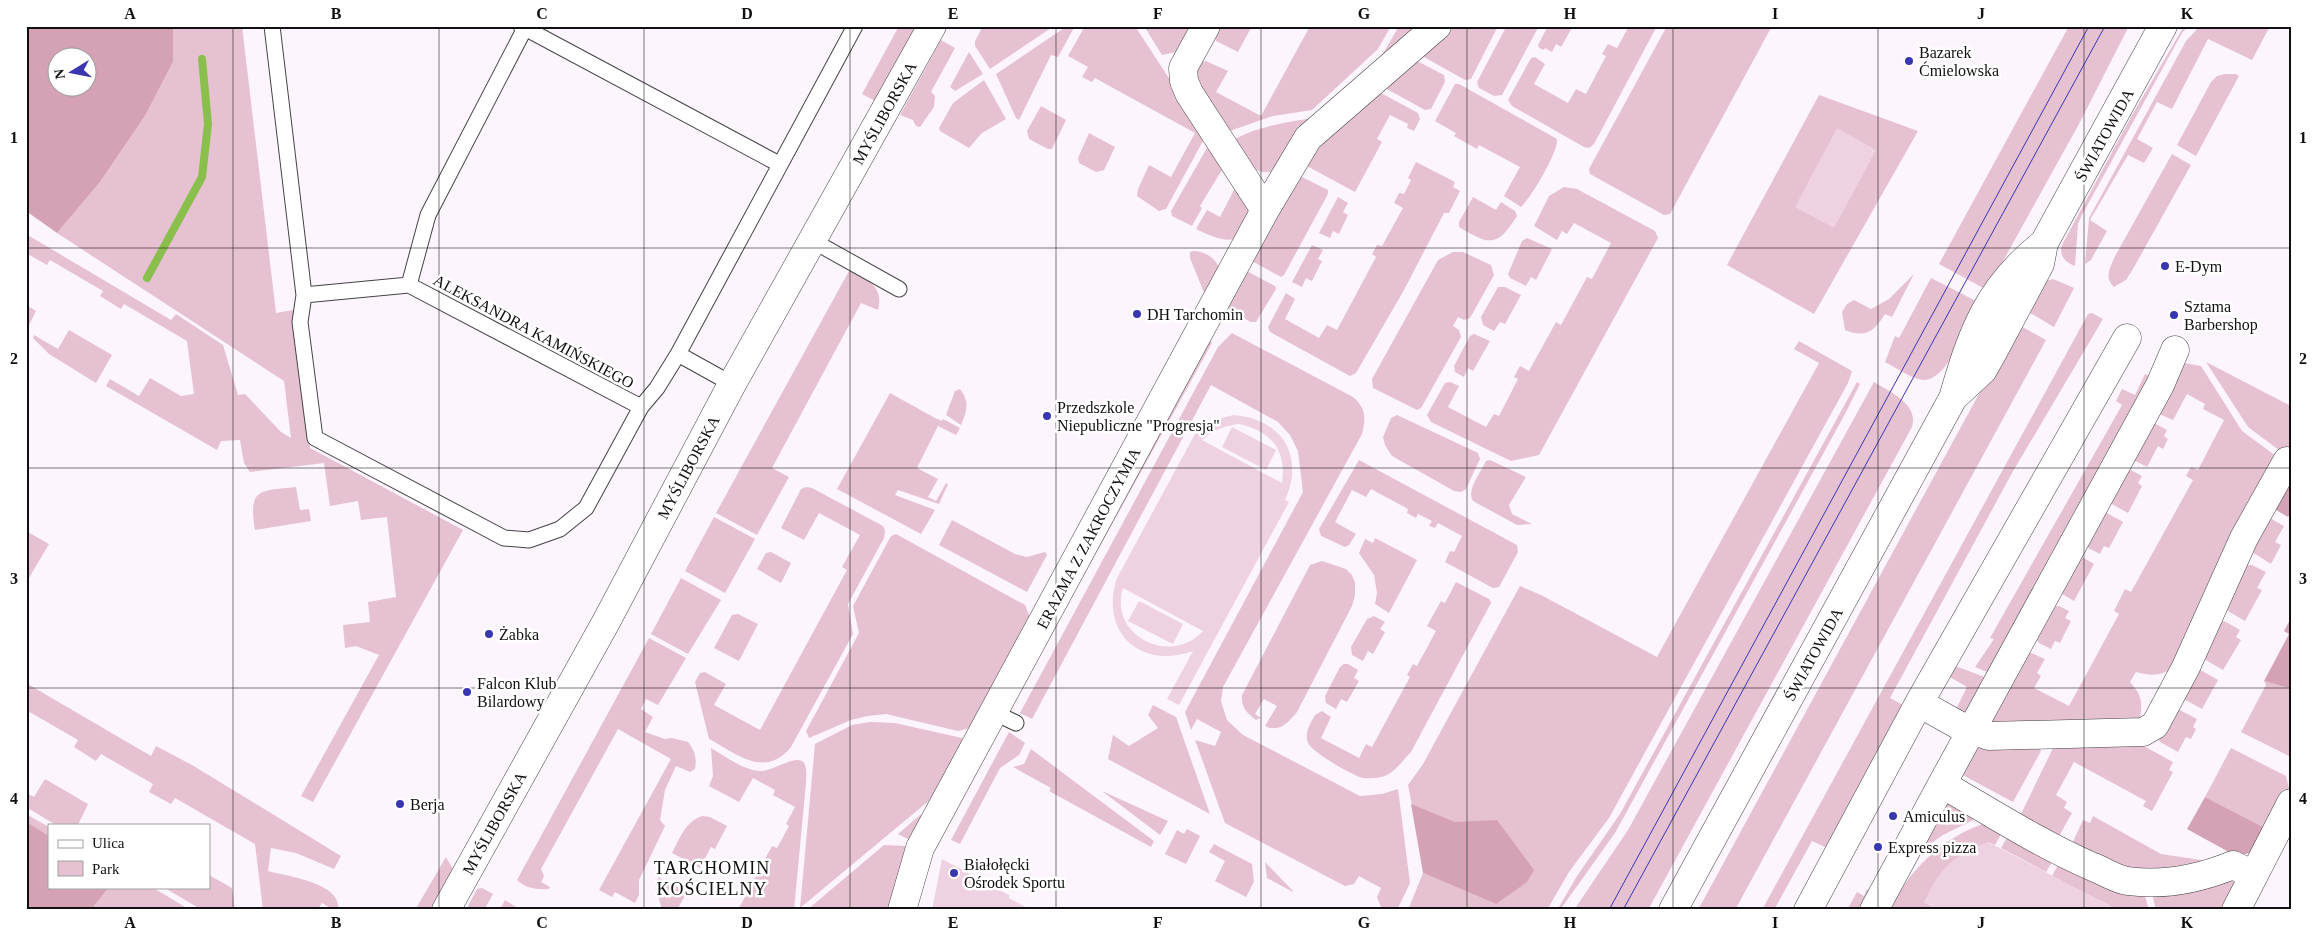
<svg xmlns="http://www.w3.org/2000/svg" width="2317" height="936" font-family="Georgia,serif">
  <rect width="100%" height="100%" fill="#fdf5fe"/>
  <!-- green -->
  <path fill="#e6c1d1" d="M173 26H242L276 313 293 310 310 448 463 530 313 802 301 796 379 655 356 646 345 648 343 625 370 622 368 602 396 597 387 517 361 520 358 501 330 506 324 463 250 472 244 463 240 440 221 441 217 450 106 386 110 379 139 396 150 378 181 396 194 394 187 341 124 304 121 309 100 296 103 291 50 260 47 265 26 253 28 248 26 246V234L171 320 176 314 223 345 238 395 245 394 281 432 291 438 284 381 57 233 100 182 145 116 173 62Z
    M899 26 917 28 877 102 862 94Z
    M983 26H1054L990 69 975 46V41Z
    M1067 26H1075L1058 57 1051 55 1019 120 1016 118 996 74Z
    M1085 26H1135L1204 132V139L1166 209 1159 211 1137 196 1138 189 1149 165 1171 177 1195 133 1095 78 1092 82 1082 77 1088 67 1068 56Z
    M1144 26H1193L1180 51 1162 55Z
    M1215 26H1252L1238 52 1216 41 1213 31Z
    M1310 26H1391L1378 49 1312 110 1273 116 1227 132 1193 74 1198 63 1206 61 1228 71 1216 92 1261 116Z
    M1399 26H1424L1377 64Z
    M1451 26H1498L1471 79 1465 80 1424 57 1423 50Z
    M1539 26 1502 95 1494 96 1479 88 1477 82 1506 27Z
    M1548 26H1573L1561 47 1556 44 1552 52 1545 48 1544 50 1539 48 1538 45Z
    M1629 26H1657L1594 144 1589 148 1584 147 1512 106 1508 100 1531 58 1535 57 1545 64 1534 84 1568 103 1576 89 1586 94 1606 56 1602 54 1608 44 1617 48Z
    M1667 26H1772L1670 214 1664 215 1590 174 1589 169Z
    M2069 26H2129L2079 124 1987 290 1939 264Z
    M2184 26H2188L2182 33 2082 215 2078 224 2075 266C2064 262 2058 254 2063 243L2131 117Z
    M2200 26H2270L2252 60 2208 39 2172 109 2157 102 2137 139 2153 148 2144 163 2128 155 2090 220 2107 231 2091 260 2085 264 2089 218 2186 41Z
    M941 40 955 48 931 92 935 96 934 107 920 127 916 126 913 120 900 115Z
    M969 52 983 74 955 91 950 87Z
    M1411 62H1419L1444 75 1445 82 1431 109 1425 110 1385 88Z
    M2225 74H2236L2239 76 2196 156 2177 145 2211 82 2217 76Z
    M984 80 1006 119 982 133 969 148 940 131 939 128 953 103Z
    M1455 84H1459L1557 139C1559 151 1531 198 1521 207L1504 196 1520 167 1479 145 1477 149 1454 136 1456 133 1435 121Z
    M1381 93 1418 113 1420 119 1414 131 1407 128 1408 124 1390 115 1377 139 1382 142 1355 192 1305 165 1320 144Z
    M1819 95 1918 131 1814 314 1727 265Z
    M1041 106 1066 120 1052 149H1048L1029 139 1027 131Z
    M1319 117 1276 171C1250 177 1245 159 1233 140 1260 125 1289 122 1319 117Z
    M1089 133 1115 147 1104 170 1096 172 1079 163 1078 158Z
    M1208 146 1225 165 1200 206 1202 208 1192 226 1172 216 1171 211Z
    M2172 154 2191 165 2133 269 2126 280 2114 287C2104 278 2110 269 2114 258Z
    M1416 162 1455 182 1453 187 1460 191 1449 213H1444L1404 290 1356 373 1350 376 1270 332 1268 327 1286 293 1295 299 1285 319 1319 338 1327 325 1337 330 1376 257 1372 254 1377 245 1382 246 1403 208 1394 203 1399 193 1404 194 1411 180 1408 178Z
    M1298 175 1328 190V194L1284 275 1281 277 1250 260Z
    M1237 184 1251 206 1240 238C1224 243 1211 236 1196 229L1207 210 1220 217Z
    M1564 187 1577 189 1655 231 1658 238 1539 455 1511 461 1431 422 1427 415 1445 383 1450 382 1459 386 1448 407 1486 427 1494 414 1499 416 1518 379 1514 377 1520 366 1529 371 1556 322 1561 325 1587 277 1592 279 1611 243 1574 223 1567 234 1562 231 1557 240 1534 226 1549 196Z
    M1338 197 1348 203 1343 212 1348 215 1339 234 1333 231 1330 238 1319 233Z
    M1473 197 1496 210 1501 202 1515 211 1517 216C1497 248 1489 245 1459 227V222Z
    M1527 238 1552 249 1536 280 1531 277 1526 286 1510 278 1508 274 1522 241Z
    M1312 245 1323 250 1318 259 1322 261 1312 281 1306 278 1302 287 1292 282Z
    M1194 251C1206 252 1216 258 1220 270L1205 295 1190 258V252Z
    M1453 252H1463L1491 265 1494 275 1470 318 1464 320 1458 317 1453 326 1459 330 1461 337 1421 408 1417 410 1373 388 1372 379 1438 260Z
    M1245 270 1275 286 1276 289 1256 322H1251L1229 310 1227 301Z
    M849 271C868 281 884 285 878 310L861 303 772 468 789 477 757 535 716 513Z
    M1914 274 1892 317 1885 314C1875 330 1866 339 1845 330L1842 312 1847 304 1854 300 1871 309 1889 299Z
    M1931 278 1980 303C1970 322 1947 381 1924 380 1911 379 1897 368 1885 362L1895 336 1899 338Z
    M2053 279 2074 288 2054 327 2025 310 2044 281Z
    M1498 287H1505L1521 295 1505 324 1500 322 1494 331 1483 325 1481 317Z
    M26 305 36 311 29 325 26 323Z
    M2092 313 2103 319 2012 473 1890 698 1905 706 1827 848 1812 841 1774 910H1762L2088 314Z
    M2017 324 2046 340 1735 910H1698Z
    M69 330 112 355 96 383 49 354 33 338 34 335 58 349Z
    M1232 333 1353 397C1366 408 1366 418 1362 434L1223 687 1221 701 1227 720 1243 735 1360 796 1382 794 1398 789 1410 883 1397 910H1382L1377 897 1381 888 1359 876 1354 884 1345 886 1225 823 1195 740 1215 746 1221 732 1197 719 1191 730 1185 712 1303 492 1298 451 1290 435 1278 422 1211 385 1032 719 1020 713 1218 347Z
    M1474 334 1490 341 1473 371 1468 368 1464 377 1455 372 1454 366 1470 336Z
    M1210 340 1212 343 1089 566 1083 563Z
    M1799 341 1852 371 1848 383 1609 818 1569 872 1547 910H1408L1423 873 1496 904 1415 821 1408 785 1423 764 1520 586 1541 595 1657 657 1819 363 1794 349Z
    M2206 362 2291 406V459L2248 427Z
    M2185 363 2201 366 2242 431 2276 456 2179 663C2162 676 2156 677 2136 672L2130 682C2141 694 2143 702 2140 718L2133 724 1987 728 2029 652 2045 659 2037 673 2041 676 2034 688 2069 706 2119 614 2114 611 2125 589 2131 592 2193 480 2186 476 2191 467 2198 470 2224 420 2203 409 2205 404 2187 394 2173 420 2157 413 2176 366Z
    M2145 374 2156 379 1994 675 1975 667 1994 639 1990 638 2122 405 2116 401 2122 389 2135 395Z
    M1857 382 1860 384 1845 414 1626 813 1615 833 1560 910 1559 907 1577 876 1620 814Z
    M1874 382C1890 392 1919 404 1912 427L1648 910H1574L1628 830Z
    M960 389C970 402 967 411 961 425L946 415 955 391Z
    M890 393 935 418 942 421 943 419 960 428 956 435 938 426 917 468 938 479 928 497 936 501 946 483 948 484 939 504 898 490 895 495 935 510 921 534 837 489Z
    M1397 415 1478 453 1480 459 1466 489 1461 492 1454 491 1392 456 1385 445 1383 437 1391 418Z
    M2152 422 2167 430 2164 436 2168 439 2163 449 2158 446 2147 467 2132 459Z
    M1359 460 1517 545 1518 552 1499 587 1493 588 1445 562 1450 551 1454 552 1462 536 1438 523 1435 528 1429 526 1432 521 1418 514 1416 518 1407 513 1408 509 1371 489 1366 497 1352 490 1335 522 1356 534 1349 545 1345 547 1321 536 1319 529Z
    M1490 460 1526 477 1509 505 1512 514 1532 524 1517 525 1473 501C1466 490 1481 472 1486 461Z
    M2127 468 2142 476 2138 483 2142 486 2128 513 2110 503Z
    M296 487 300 510 309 509 311 521 255 530C248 488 259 491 296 487Z
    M806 487 812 488 883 526 885 531 884 538 848 604 853 634 791 747C765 779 737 754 709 739L695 682 700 673 705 672 726 684 714 705 760 730 847 570 842 567 860 535 819 513 804 540 781 528 801 489Z
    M2105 512 2123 522 2109 548 2104 546 2100 554 2088 548 2082 538Z
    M2266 516 2284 526 2275 542 2281 545 2271 564 2249 550Z
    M714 517 755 539 725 593 685 571Z
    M952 520 1015 554 1027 557 1045 552 1047 555 1027 592 939 545Z
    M26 531 49 544 26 583Z
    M896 534 1025 605 1030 617 970 728 958 731 886 714 868 716 851 720 809 738 806 731 859 633 853 606 891 536Z
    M1375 538 1417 560 1389 613 1375 604 1377 593 1374 575 1359 553 1365 539 1373 543Z
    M771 552 791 563 781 583 757 569 766 553Z
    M2073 557H2082L2094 564 2074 601 2062 594 2057 588Z
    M1322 561 1346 569 1352 575 1355 583V595L1352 606 1297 712C1288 723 1279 733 1265 726L1277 706 1264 699 1255 714 1261 718 1256 720C1247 713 1241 708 1242 695L1310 565Z
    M2245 565H2252L2266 572 2257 588 2262 590 2245 621 2228 611 2224 601Z
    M681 578 721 600 688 654 651 634Z
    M1456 582 1489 599 1491 603 1411 752C1404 759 1398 768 1389 774 1382 778 1371 779 1363 778 1353 776 1312 752 1308 743 1304 733 1310 724 1315 715L1322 711 1331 717 1321 738 1359 758 1366 744 1372 747 1410 677 1407 675 1413 664 1417 666 1436 631 1427 626 1441 601 1445 603Z
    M2050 606H2059L2069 611 2065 618 2071 621 2060 643 2055 641 2051 649 2039 643 2032 634Z
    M738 614 758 624 739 661 714 648 732 615Z
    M1374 616 1385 622 1380 629 1385 632 1373 654 1368 651 1363 661 1352 655 1351 647 1367 619Z
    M2224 621 2240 630 2236 637 2241 640 2223 670 2204 659 2219 623Z
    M649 638 686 658 658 705 646 699 641 709 653 717 645 732 665 739 672 738 688 742C695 751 697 758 695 769L690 772 676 766 665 790 660 820 665 826 639 880V895L635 903 615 892 612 897 599 890 671 759 618 729 541 869 544 876 541 882 550 887 549 889C537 890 525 888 517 880Z
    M1344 664H1348L1358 670 1354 678 1359 681 1347 702 1341 699 1336 709 1326 703 1325 696 1340 667Z
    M1953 665 1992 680 1973 714 1954 713 1967 687 1948 676Z
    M2197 668 2218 680 2202 709 2182 698Z
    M2264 681 2291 689V757L2241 732 2266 685Z
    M26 683 151 756 156 746 192 765 341 856 334 869 296 853 271 848 268 871C286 876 343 883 338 910H334L322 903 317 910H263L255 844 175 798 171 804 149 792 153 784 101 754 96 761 74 747 78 740 26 710Z
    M1153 705 1176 717 1210 814 1108 759 1113 735 1129 746 1158 728 1148 715Z
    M2176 708 2197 719 2193 727 2196 729 2191 739 2186 737 2178 752 2160 742 2158 737Z
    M870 722 895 723 962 738 965 742 931 799 800 908 815 744 852 725Z
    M1009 732 1025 743 1019 755 1000 768 960 844 951 840Z
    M2131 739 2173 762 2169 770 2173 772 2152 811 2143 806 2146 801 2074 762 2056 795 2067 802 2064 808 2072 813 2058 838 2022 823 2021 814 2053 748 2058 743Z
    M2037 744 2041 751 2013 802 1959 773 1973 749 1985 745Z
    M711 748C725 756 744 771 761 771 773 771 793 756 802 761 808 765 806 777 806 783L794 910H738L772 846 777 848 789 826 786 824 795 807 773 795 775 790 753 778 739 802 709 786 713 776Z
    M2231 748 2286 776 2289 788 2269 830 2205 797Z
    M1031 749 1154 841 1151 847 1049 791 1051 788 1013 767 1024 764Z
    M45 779 88 804 78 825H56L26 807V793L34 797Z
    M1102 791 1168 821 1160 835Z
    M1942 798 1975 819 1943 835 1930 844 1910 866Z
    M26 814 49 827V836L26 823Z
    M920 815 924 816 914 842 898 834Z
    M702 816 710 817 727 826 715 849 711 847 700 868 672 853C680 838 685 822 702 816Z
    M2093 816 2161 854 2208 861 2139 874 2071 846 2083 820 2090 823Z
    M1983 824 2003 831 1995 845 1988 842 1924 902 1938 910H1889C1910 870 1940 839 1983 824Z
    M1187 829 1200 836 1186 864 1165 854 1177 830 1184 834Z
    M2009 834 2054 859 2046 872 2001 848Z
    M1214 844 1252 864 1254 882 1246 897 1215 881 1225 861 1209 852Z
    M884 845 907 846 893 910H807Z
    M446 857 454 871 435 910H415Z
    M1265 862 1293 891V892L1267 878Z
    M2059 863 2143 889 2149 910H2118L2052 876Z
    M209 875 232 888 235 910H202L163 887H209Z
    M658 877 687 892 677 910H662L656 888Z
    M2212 880H2234L2236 883 2223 910H2156L2152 893Z
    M109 887H152L190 910H91Z
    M482 888 493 894 484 910H469L468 906 477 889Z
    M1867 889 1875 894 1867 910H1847L1857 892 1864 896Z
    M505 900 521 910H500Z"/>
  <!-- forest -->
  <path fill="#d5a2b5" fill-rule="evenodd" d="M26 26H173V62L145 116 100 182 57 233 26 211ZM58 58H88V88H58Z
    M2291 469V513L2288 517 2271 507Z
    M2291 618V689L2264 681 2289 634 2284 631Z
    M2205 797 2269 830 2250 853 2236 856 2187 829Z
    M1411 804 1455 822 1497 820 1534 870 1527 882 1496 904 1423 873Z
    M26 822 49 836V887H109L91 910H26Z"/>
  <!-- pitch -->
  <path fill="#eed2e2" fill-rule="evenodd" d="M1837 128 1876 150 1834 228 1795 207Z
    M1234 415C1282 419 1305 456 1285 500L1289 502 1179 705 1167 699 1193 651C1140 670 1099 632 1117 578L1195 434C1208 423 1218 418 1234 415ZM1239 424C1271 431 1287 450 1282 483L1202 440C1213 430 1224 426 1239 424ZM1123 588 1203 631C1170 667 1108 635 1123 588Z
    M1232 427 1276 450 1266 470 1222 447Z
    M1139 601 1183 624 1173 644 1128 621Z
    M1988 842 2118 910H1938L1924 902C1941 867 1952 856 1988 842Z
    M942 859 1009 895V898L1031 910H932Z"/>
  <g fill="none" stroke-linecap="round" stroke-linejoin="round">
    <!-- stream -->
    <path stroke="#8abf4d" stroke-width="8" d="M147 278 202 177 208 124 202 59"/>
    <defs>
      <path id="service" d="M272 26 304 295 300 322 315 438 504 538 529 540 560 529 586 508 641 407
        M521 26 779 164
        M813 241 899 289
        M409 285 428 215 526 26
        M304 295 409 285 641 407 657 388 678 354 855 26
        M678 354 732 384
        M993 712 1016 723"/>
      <path id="minor" d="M1206 26 1183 68 1184 81 1189 93 1265 210
        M2175 350 2160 385 1942 784C1992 813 2040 844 2093 867 2104 871 2117 880 2128 881 2163 886 2201 878 2233 865L2254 875
        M1919 703 1962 727 1989 736 2143 732 2155 725 2186 667 2244 538 2287 461
        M446 910 606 622 732 384 932 26
        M902 910 920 848 1265 210 1308 138 1437 26
        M1808 910 1919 703 2127 338
        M1874 910 1942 784
        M2236 910 2291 803"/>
      <path id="tertiary" d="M1954 397 1983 370 1992 354 2040 264 2044 243 2163 26
        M1673 910 1953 398C1972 332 1988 287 2044 243"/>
    </defs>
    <!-- service casing -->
    <use href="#service" stroke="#434343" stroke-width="17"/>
    <!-- minor casing -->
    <use href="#minor" stroke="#434343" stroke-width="29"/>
    <!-- tertiary casing -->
    <use href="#tertiary" stroke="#434343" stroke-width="29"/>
    <!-- service -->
    <use href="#service" stroke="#fff" stroke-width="15"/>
    <!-- minor -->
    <use href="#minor" stroke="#fff" stroke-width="28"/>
    <!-- tertiary -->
    <use href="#tertiary" stroke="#fff" stroke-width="28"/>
    <!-- tram -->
    <path stroke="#3936b2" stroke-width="1" d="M1609 910 2089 26
      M1623 910 2105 26"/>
  </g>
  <!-- grid -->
  <path fill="none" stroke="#101010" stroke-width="1" stroke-opacity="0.55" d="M233 26V910M439 26V910M644 26V910M850 26V910M1056 26V910M1261 26V910M1467 26V910M1673 26V910M1878 26V910M2084 26V910M26 248H2291M26 468H2291M26 688H2291"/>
  <!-- markers -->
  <g fill="#3936b2" stroke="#fff" stroke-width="2">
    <circle cx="1909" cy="61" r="5"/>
    <circle cx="2165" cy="266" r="5"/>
    <circle cx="1137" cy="314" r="5"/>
    <circle cx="2174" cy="315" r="5"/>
    <circle cx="1047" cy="416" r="5"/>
    <circle cx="489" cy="634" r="5"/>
    <circle cx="467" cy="692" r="5"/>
    <circle cx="400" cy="804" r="5"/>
    <circle cx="1893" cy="816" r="5"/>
    <circle cx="1878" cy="847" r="5"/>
    <circle cx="954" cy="873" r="5"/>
  </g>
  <g text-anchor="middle" stroke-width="5" stroke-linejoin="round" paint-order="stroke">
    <!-- poi labels -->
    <g font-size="16" fill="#101010" stroke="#fff" text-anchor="start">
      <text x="1919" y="58">Bazarek<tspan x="1919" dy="18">Ćmielowska</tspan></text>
      <text x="2175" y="272">E-Dym</text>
      <text x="2184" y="312">Sztama<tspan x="2184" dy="18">Barbershop</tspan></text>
      <text x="1147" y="320">DH Tarchomin</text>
      <text x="1057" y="413">Przedszkole<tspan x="1057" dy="18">Niepubliczne "Progresja"</tspan></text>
      <text x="499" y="640">Żabka</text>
      <text x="477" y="689">Falcon Klub<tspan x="477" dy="18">Bilardowy</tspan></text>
      <text x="410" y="810">Berja</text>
      <text x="1903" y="822">Amiculus</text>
      <text x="1888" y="853">Express pizza</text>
      <text x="964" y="870">Białołęcki<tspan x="964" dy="18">Ośrodek Sportu</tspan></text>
    </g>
    <!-- street labels -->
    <g font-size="16" fill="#101010" stroke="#fff">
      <text transform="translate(884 113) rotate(-61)" y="6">MYŚLIBORSKA</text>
      <text transform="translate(2104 135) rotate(-61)" y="6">ŚWIATOWIDA</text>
      <text transform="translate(534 331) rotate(28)" y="6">ALEKSANDRA KAMIŃSKIEGO</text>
      <text transform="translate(688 467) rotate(-62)" y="6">MYŚLIBORSKA</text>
      <text transform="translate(1088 538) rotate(-62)" y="6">ERAZMA Z ZAKROCZYMIA</text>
      <text transform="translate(1813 654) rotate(-61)" y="6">ŚWIATOWIDA</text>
      <text transform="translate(494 823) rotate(-61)" y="6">MYŚLIBORSKA</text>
    </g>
    <!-- neighbourhood labels -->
    <g font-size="18" letter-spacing="1" fill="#101010" stroke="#fff">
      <text x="712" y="874">TARCHOMIN<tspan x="712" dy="21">KOŚCIELNY</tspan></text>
    </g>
  </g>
  <!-- border -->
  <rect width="2317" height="936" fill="none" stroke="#ffffff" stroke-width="55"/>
  <!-- legend -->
  <rect x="48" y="824" width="162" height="65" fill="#ffffff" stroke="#9f9f9f"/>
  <rect x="58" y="840" width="25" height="8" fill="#ffffff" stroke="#9f9f9f"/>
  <text x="92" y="848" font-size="15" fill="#101010">Ulica</text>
  <rect x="58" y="861" width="25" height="15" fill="#e6c1d1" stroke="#9f9f9f"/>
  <text x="92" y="874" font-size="15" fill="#101010">Park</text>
  <!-- north arrow -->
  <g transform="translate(72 72) rotate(260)"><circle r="24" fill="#ffffff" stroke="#9f9f9f"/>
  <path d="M0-4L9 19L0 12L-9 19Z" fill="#3936b2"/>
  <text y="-8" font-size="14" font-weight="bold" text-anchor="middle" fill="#101010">N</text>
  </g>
  <rect x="28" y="28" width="2262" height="880" fill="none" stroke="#101010" stroke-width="2"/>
  <g font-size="16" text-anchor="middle" font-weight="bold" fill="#101010">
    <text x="130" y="19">A</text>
    <text x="336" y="19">B</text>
    <text x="542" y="19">C</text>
    <text x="747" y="19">D</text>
    <text x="953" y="19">E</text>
    <text x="1158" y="19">F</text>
    <text x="1364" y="19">G</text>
    <text x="1570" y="19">H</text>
    <text x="1775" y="19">I</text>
    <text x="1981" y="19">J</text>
    <text x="2187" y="19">K</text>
    <text x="14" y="143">1</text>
    <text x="2303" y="143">1</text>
    <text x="14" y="364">2</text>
    <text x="2303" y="364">2</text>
    <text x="14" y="584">3</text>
    <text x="2303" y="584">3</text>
    <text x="14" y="804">4</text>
    <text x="2303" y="804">4</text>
    <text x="130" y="928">A</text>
    <text x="336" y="928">B</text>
    <text x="542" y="928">C</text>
    <text x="747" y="928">D</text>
    <text x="953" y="928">E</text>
    <text x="1158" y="928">F</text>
    <text x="1364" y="928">G</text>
    <text x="1570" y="928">H</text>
    <text x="1775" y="928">I</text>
    <text x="1981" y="928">J</text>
    <text x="2187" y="928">K</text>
  </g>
</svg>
